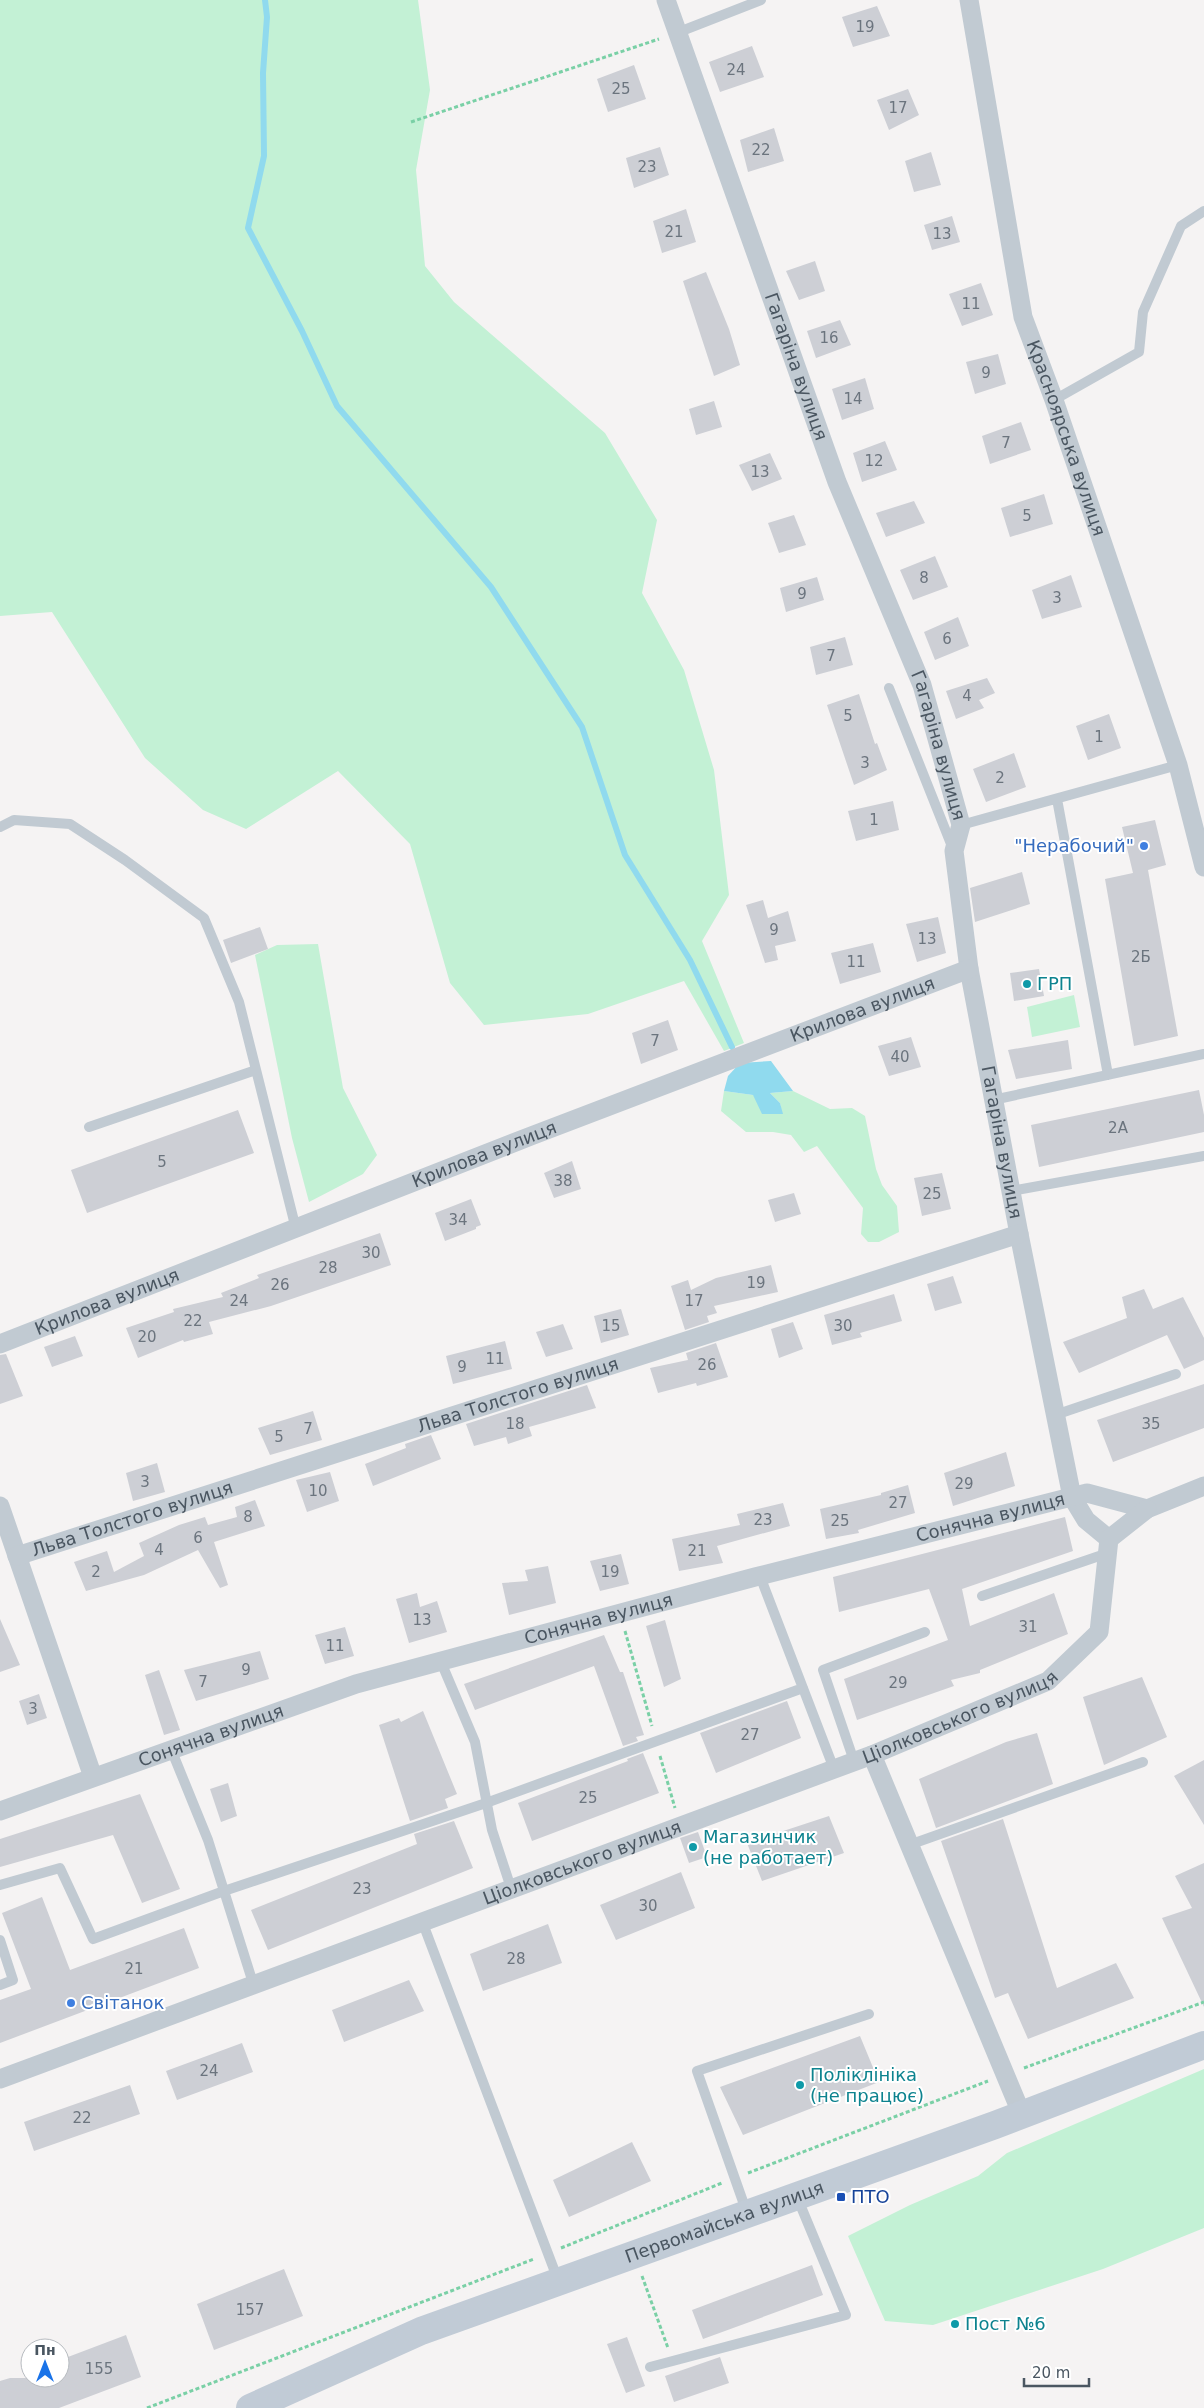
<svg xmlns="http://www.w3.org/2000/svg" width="1204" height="2408" font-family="'DejaVu Sans',sans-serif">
  <rect width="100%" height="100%" fill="#f5f3f3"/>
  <!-- green -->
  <path fill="#c3f1d5" d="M0 0H418L430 90 416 170 425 266 454 302 605 433 657 520 642 593 684 670 714 770 729 895 702 941 744 1043 724 1051 684 981 588 1014 484 1025 450 983 410 844 338 771 246 829 203 810 145 758 52 612 0 616Z
    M318 944 343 1088 377 1155 363 1174 309 1202 292 1138 255 955 277 945Z
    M1074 995 1080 1027 1032 1037 1027 1007Z
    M724 1091 753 1095 782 1114 780 1103 770 1093 793 1091 830 1109 852 1108 865 1116 876 1169 882 1185 897 1206 899 1232 879 1242H868L861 1234 863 1208 817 1146 804 1152 791 1135 773 1132H746L721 1111Z
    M1204 2069V2228L1103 2269 933 2325 885 2321 848 2236 910 2205 978 2176 1007 2153Z"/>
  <!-- water -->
  <path fill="#90daee" d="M771 1061 793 1091 770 1093 780 1103 783 1114H762L753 1095 724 1091 728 1076 740 1063Z"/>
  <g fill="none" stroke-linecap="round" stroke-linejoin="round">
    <!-- stream -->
    <path stroke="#90daee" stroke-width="6" d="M265 0 267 17 263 73 264 156 248 228 302 331 337 406 491 587 582 727 625 855 690 960 732 1047"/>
  </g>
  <!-- building -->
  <path fill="#cdcfd5" d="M877 6 890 36 853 47 842 17Z
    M752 46 764 77 720 92 709 62Z
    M634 65 646 99 608 112 597 79Z
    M908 89 919 115 889 130 877 100Z
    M774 128 784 161 748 172 740 140Z
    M660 147 669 175 634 188 626 158Z
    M931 152 941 185 914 192 905 161Z
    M686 209 696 242 662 253 653 221Z
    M952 216 960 242 932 250 924 225Z
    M815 261 825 291 799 300 786 271Z
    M706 272 729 329 740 365 714 376 683 281Z
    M981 283 993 315 962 326 949 294Z
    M840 320 851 345 816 358 807 331Z
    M998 354 1006 384 975 394 966 362Z
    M865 378 874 409 842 420 832 389Z
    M714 401 722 427 696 435 689 409Z
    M1021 422 1031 450 990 464 982 436Z
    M885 441 897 470 862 482 853 453Z
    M770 453 782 479 752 491 739 465Z
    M1044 494 1053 524 1010 537 1001 508Z
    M914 501 925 523 886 537 876 513Z
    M794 515 806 545 779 553 768 523Z
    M935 556 948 587 913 600 900 570Z
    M1071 575 1082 607 1042 619 1032 590Z
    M817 577 824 600 786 612 780 588Z
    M958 617 969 646 935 660 924 632Z
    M845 637 853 665 816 675 810 647Z
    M987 678 995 693 979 700 984 708 956 719 946 691Z
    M859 694 875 744 877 743 887 770 854 785 827 705Z
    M1109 714 1121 748 1088 760 1076 726Z
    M1014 753 1026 787 986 802 973 769Z
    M893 801 899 830 856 841 848 811Z
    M1155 820 1166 865 1148 870 1178 1036 1134 1046 1105 879 1133 873 1122 827Z
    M1022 872 1030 904 975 922 970 888Z
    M763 900 768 918 788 911 796 941 775 946 778 960 765 963 746 905Z
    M938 917 946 953 917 962 906 924Z
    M260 927 268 949 231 963 223 940Z
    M873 943 881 972 840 984 831 953Z
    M1039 969 1044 996 1014 1001 1010 973Z
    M668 1020 678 1050 641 1064 632 1033Z
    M911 1037 921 1067 889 1076 878 1046Z
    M1068 1040 1072 1069 1016 1079 1008 1050Z
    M1199 1090 1204 1115V1132L1039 1167 1031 1125Z
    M238 1110 254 1153 87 1213 71 1170Z
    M572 1161 581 1189 554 1198 544 1173Z
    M942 1173 951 1209 922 1216 914 1178Z
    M794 1193 801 1214 775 1222 768 1200Z
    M471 1199 481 1225 476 1227V1229L445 1241 435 1213Z
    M380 1233 391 1265 271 1306 209 1322 213 1334 184 1342 183 1340 138 1358 126 1328 174 1312 173 1309 223 1297 221 1293 259 1278 257 1275Z
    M771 1265 778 1292 714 1306 717 1313 707 1316 709 1322 685 1330 671 1286 688 1280 691 1290 716 1278Z
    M953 1276 962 1303 935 1311 927 1284Z
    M1144 1289 1153 1309 1183 1297 1204 1338V1360L1184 1369 1167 1335 1079 1373 1063 1342 1127 1318 1122 1297Z
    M894 1294 902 1321 860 1333 862 1337 832 1345 824 1315Z
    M621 1309 629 1335 601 1343 594 1316Z
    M793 1322 803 1349 779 1358 771 1329Z
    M563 1324 573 1349 546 1357 536 1332Z
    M75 1336 83 1356 52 1367 44 1347Z
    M505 1341 512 1369 453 1384 446 1356Z
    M716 1343 728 1377 697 1386 696 1383 658 1393 650 1368 688 1360 686 1353Z
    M6 1354 23 1396 0 1404V1355Z
    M1204 1384V1428L1113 1462 1097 1420Z
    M587 1385 596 1408 529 1427 532 1436 508 1444 506 1437 474 1446 466 1424Z
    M313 1411 322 1440 270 1455 258 1428Z
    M431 1435 441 1459 373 1486 365 1464 406 1448 405 1444Z
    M1006 1452 1015 1486 953 1506 944 1473Z
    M157 1463 165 1492 133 1501 126 1473Z
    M330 1472 339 1501 307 1512 296 1480Z
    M908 1485 915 1513 858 1530 859 1533 826 1539 820 1509 881 1495V1493Z
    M255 1500 265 1526 214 1542 228 1585 220 1588 198 1550 144 1575 86 1591 74 1562 107 1551 114 1572 144 1556 139 1543 179 1525 205 1517 208 1525 237 1517 235 1507Z
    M783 1503 790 1526 717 1546 723 1563 679 1571 672 1539 740 1525 737 1514Z
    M1065 1517 1073 1551 962 1589 970 1626 1054 1593 1068 1634 980 1670V1673L951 1680 954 1686 857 1720 844 1679 948 1640 929 1589 839 1612 833 1577Z
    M621 1554 629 1584 600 1591 590 1561Z
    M548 1566 556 1603 509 1615 502 1583 528 1581 525 1570Z
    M417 1593 420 1607 437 1601 447 1632 409 1643 396 1599Z
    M0 1619 20 1665 0 1672Z
    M665 1620 681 1679 664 1687 646 1626Z
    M345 1627 354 1656 325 1664 315 1635Z
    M604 1635 620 1672H623L644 1735 636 1737 638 1741 623 1746 594 1666 475 1710 464 1684Z
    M260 1651 269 1679 196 1701 184 1670Z
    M159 1670 180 1730 164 1735 145 1675Z
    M1142 1677 1167 1737 1104 1765 1083 1697Z
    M39 1694 47 1718 27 1725 19 1701Z
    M787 1701 801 1738 716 1773 700 1733Z
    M423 1711 457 1794 445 1799 448 1808 410 1821 379 1725 399 1718 401 1722Z
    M1037 1733 1053 1784 936 1828 919 1779 1006 1742Z
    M643 1753 659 1793 532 1841 518 1803 628 1761 627 1759Z
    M1204 1760V1825L1174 1776Z
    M228 1783 237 1816 221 1822 210 1789Z
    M140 1794 180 1889 142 1903 113 1835 0 1867V1839Z
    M829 1816 844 1853 762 1881 747 1843Z
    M1003 1819 1057 1988 1116 1963 1134 1998 1028 2039 1008 1993 995 1998 941 1841Z
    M454 1821 473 1868 268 1950 251 1910 417 1844 414 1834Z
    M698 1832 707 1857 689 1863 680 1838Z
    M1204 1863V2007L1162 1918 1192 1908 1175 1876Z
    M681 1872 695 1908 616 1940 600 1905Z
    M42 1897 70 1970 184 1928 199 1968 0 2043V2000L31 1989 2 1913Z
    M548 1924 562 1963 483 1991 470 1954Z
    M409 1980 424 2011 344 2042 332 2010Z
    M860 2036 879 2082 743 2135 720 2087Z
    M242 2043 253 2072 177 2100 166 2071Z
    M130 2085 140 2114 34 2151 24 2122Z
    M632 2142 651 2181 569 2217 553 2180Z
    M812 2265 823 2295 703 2339 692 2310Z
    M284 2269 303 2316 214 2350 197 2304Z
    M126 2335 141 2377 59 2408H0V2381L10 2378H60V2360Z
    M627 2337 645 2386 626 2393 607 2344Z
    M720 2357 729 2383 674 2402 665 2376Z"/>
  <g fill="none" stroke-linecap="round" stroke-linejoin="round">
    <!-- path -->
    <path stroke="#7ad0a6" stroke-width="3" stroke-dasharray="4 2.5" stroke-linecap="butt" d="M411 122 659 39
      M625 1631 652 1726
      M660 1756 675 1808
      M1024 2068 1204 2002
      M748 2173 988 2081
      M561 2248 722 2183
      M642 2276 668 2348
      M147 2408 534 2259"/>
    <!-- lane -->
    <path stroke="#c1cad2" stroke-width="10" d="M679 32 761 0
      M1054 400 1139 352 1143 312 1181 226 1204 211
      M889 688 953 849
      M1057 799 1108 1075
      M961 825 1178 765
      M0 827 14 820 70 824 125 860 204 918 239 1002 296 1229
      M993 1100 1204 1054
      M89 1127 256 1070
      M1011 1191 1204 1156
      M1055 1415 1176 1374
      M760 1576 834 1769
      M982 1596 1108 1553
      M441 1662 475 1742 492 1830 511 1888
      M171 1749 208 1840 253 1983
      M854 1761 823 1670 925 1632
      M909 1845 1143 1762
      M0 1885 60 1868 93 1939 224 1891 486 1803 803 1688
      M422 1921 558 2280
      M0 1940 13 1980 0 1985
      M747 2213 697 2071 869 2014
      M650 2367 846 2315 797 2197"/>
    <!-- street -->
    <g stroke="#c1cad2" stroke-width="19">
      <path id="s1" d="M666 0 837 482 922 685 961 825 954 851 969 969 1019 1234 1072 1497 1086 1520 1109 1539"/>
      <path id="s2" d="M969 0 1023 317 1054 400 1178 765 1204 867"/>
      <path id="s3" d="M0 1344 531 1136 969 969"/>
      <path d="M0 1506 93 1777"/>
      <path id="s4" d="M17 1556 1019 1234"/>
      <path d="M872 1755 1022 2115"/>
      <path id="s5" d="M0 1811 356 1684 755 1577 1087 1493 1147 1509 1204 1486"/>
      <path id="s6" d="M0 2079 872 1755 1048 1681 1099 1632 1109 1539 1147 1509"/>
    </g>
    <!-- secondary -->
    <path stroke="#c1cbd6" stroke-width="28" id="s7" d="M250 2408 421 2331 995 2125 1204 2045"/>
  </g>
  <!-- markers -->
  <g fill="#3f7fe0" stroke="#fff" stroke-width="2">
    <circle cx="1144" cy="846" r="5"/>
    <circle cx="71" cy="2003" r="5"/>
  </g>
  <g fill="#0f9aa8" stroke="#fff" stroke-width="2">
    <circle cx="1027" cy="984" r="5"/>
    <circle cx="693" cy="1847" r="5"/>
    <circle cx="800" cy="2085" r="5"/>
    <circle cx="955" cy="2324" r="5"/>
  </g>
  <rect fill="#1a4fb4" stroke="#fff" stroke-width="2" x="836" y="2192" width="10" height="10" rx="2.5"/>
  <g text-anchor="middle" stroke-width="4" stroke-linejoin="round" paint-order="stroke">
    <!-- number labels -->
    <g font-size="15" fill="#6b747e">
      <text x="865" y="32">19</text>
      <text x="736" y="75">24</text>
      <text x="621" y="94">25</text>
      <text x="898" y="113">17</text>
      <text x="761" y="155">22</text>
      <text x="647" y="172">23</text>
      <text x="674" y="237">21</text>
      <text x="942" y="239">13</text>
      <text x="971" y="309">11</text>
      <text x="829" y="343">16</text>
      <text x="986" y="378">9</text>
      <text x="853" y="404">14</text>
      <text x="1006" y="448">7</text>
      <text x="874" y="466">12</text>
      <text x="760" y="477">13</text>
      <text x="1027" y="521">5</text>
      <text x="924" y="583">8</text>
      <text x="802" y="599">9</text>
      <text x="1057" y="603">3</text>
      <text x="947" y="644">6</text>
      <text x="831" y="661">7</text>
      <text x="967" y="701">4</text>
      <text x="848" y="721">5</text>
      <text x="1099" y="742">1</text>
      <text x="865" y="768">3</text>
      <text x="1000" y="783">2</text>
      <text x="874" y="825">1</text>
      <text x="774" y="935">9</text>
      <text x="927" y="944">13</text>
      <text x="1141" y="962">2Б</text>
      <text x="856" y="967">11</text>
      <text x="655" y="1046">7</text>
      <text x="900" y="1062">40</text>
      <text x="1118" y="1133">2А</text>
      <text x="162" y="1167">5</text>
      <text x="563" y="1186">38</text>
      <text x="932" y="1199">25</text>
      <text x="458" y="1225">34</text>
      <text x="371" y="1258">30</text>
      <text x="328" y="1273">28</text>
      <text x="756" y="1288">19</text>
      <text x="280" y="1290">26</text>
      <text x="239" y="1306">24</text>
      <text x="694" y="1306">17</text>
      <text x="193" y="1326">22</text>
      <text x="611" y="1331">15</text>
      <text x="843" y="1331">30</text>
      <text x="147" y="1342">20</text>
      <text x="495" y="1364">11</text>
      <text x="707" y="1370">26</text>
      <text x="462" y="1372">9</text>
      <text x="515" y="1429">18</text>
      <text x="1151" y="1429">35</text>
      <text x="308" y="1434">7</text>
      <text x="279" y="1442">5</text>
      <text x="145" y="1487">3</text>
      <text x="964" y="1489">29</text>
      <text x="318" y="1496">10</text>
      <text x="898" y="1508">27</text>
      <text x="248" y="1522">8</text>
      <text x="763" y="1525">23</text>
      <text x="840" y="1526">25</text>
      <text x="198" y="1543">6</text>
      <text x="159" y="1555">4</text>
      <text x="697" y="1556">21</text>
      <text x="96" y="1577">2</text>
      <text x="610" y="1577">19</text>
      <text x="422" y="1625">13</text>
      <text x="1028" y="1632">31</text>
      <text x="335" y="1651">11</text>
      <text x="246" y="1675">9</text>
      <text x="203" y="1687">7</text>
      <text x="898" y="1688">29</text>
      <text x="33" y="1714">3</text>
      <text x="750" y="1740">27</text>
      <text x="588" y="1803">25</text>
      <text x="362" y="1894">23</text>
      <text x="648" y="1911">30</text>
      <text x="516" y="1964">28</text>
      <text x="134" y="1974">21</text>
      <text x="209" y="2076">24</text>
      <text x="82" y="2123">22</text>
      <text x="250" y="2315">157</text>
      <text x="99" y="2374">155</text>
    </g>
    <!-- street labels -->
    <g font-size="18" fill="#4a5661" stroke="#fff">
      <text dy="6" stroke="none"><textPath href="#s1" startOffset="389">Гагаріна вулиця</textPath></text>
      <text dy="6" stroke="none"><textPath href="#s2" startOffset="450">Красноярська вулиця</textPath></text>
      <text dy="6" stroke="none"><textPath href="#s1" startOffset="794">Гагаріна вулиця</textPath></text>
      <text dy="6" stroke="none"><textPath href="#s3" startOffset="925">Крилова вулиця</textPath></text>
      <text dy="6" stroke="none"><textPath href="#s1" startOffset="1199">Гагаріна вулиця</textPath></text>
      <text dy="6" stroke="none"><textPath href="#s3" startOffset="520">Крилова вулиця</textPath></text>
      <text dy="6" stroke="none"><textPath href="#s3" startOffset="115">Крилова вулиця</textPath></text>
      <text dy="6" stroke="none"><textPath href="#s4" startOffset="526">Льва Толстого вулиця</textPath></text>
      <text dy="6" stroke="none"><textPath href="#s5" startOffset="1034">Сонячна вулиця</textPath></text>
      <text dy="6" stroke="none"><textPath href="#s4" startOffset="121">Льва Толстого вулиця</textPath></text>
      <text dy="6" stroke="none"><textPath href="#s5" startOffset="629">Сонячна вулиця</textPath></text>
      <text dy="6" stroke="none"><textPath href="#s6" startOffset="1026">Ціолковського вулиця</textPath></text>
      <text dy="6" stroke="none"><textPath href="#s5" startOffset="224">Сонячна вулиця</textPath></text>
      <text dy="6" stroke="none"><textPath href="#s6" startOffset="621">Ціолковського вулиця</textPath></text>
      <text dy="6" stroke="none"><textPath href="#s7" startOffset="510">Первомайська вулиця</textPath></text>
    </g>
    <!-- shop labels -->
    <g font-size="18" fill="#366cbe" stroke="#fff" text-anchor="end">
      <text x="1134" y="852">"Нерабочий"</text>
      <text x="81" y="2009" text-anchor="start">Світанок</text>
    </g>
    <!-- culture labels -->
    <g font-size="18" fill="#0d838f" stroke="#fff" text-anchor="start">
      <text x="1037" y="990">ГРП</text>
      <text x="703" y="1843">Магазинчик<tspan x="703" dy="21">(не работает)</tspan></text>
      <text x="810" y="2081">Поліклініка<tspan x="810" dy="21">(не працює)</tspan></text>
      <text x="965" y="2330">Пост №6</text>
    </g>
    <!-- transit labels -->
    <g font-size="18" fill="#164399" stroke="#fff" text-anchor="start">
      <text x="851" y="2203">ПТО</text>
    </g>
  </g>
  <!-- north arrow -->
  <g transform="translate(45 2363)"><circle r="24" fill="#ffffff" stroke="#b7bbc0"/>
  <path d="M0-4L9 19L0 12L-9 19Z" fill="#1a73e8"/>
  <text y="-8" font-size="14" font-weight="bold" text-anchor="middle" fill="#4a5661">Пн</text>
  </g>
  <!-- scale -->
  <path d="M1024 2378v8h65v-8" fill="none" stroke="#4a5661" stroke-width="2.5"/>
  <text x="1032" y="2378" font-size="15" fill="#4a5661" stroke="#ffffff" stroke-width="4" paint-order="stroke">20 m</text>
</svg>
